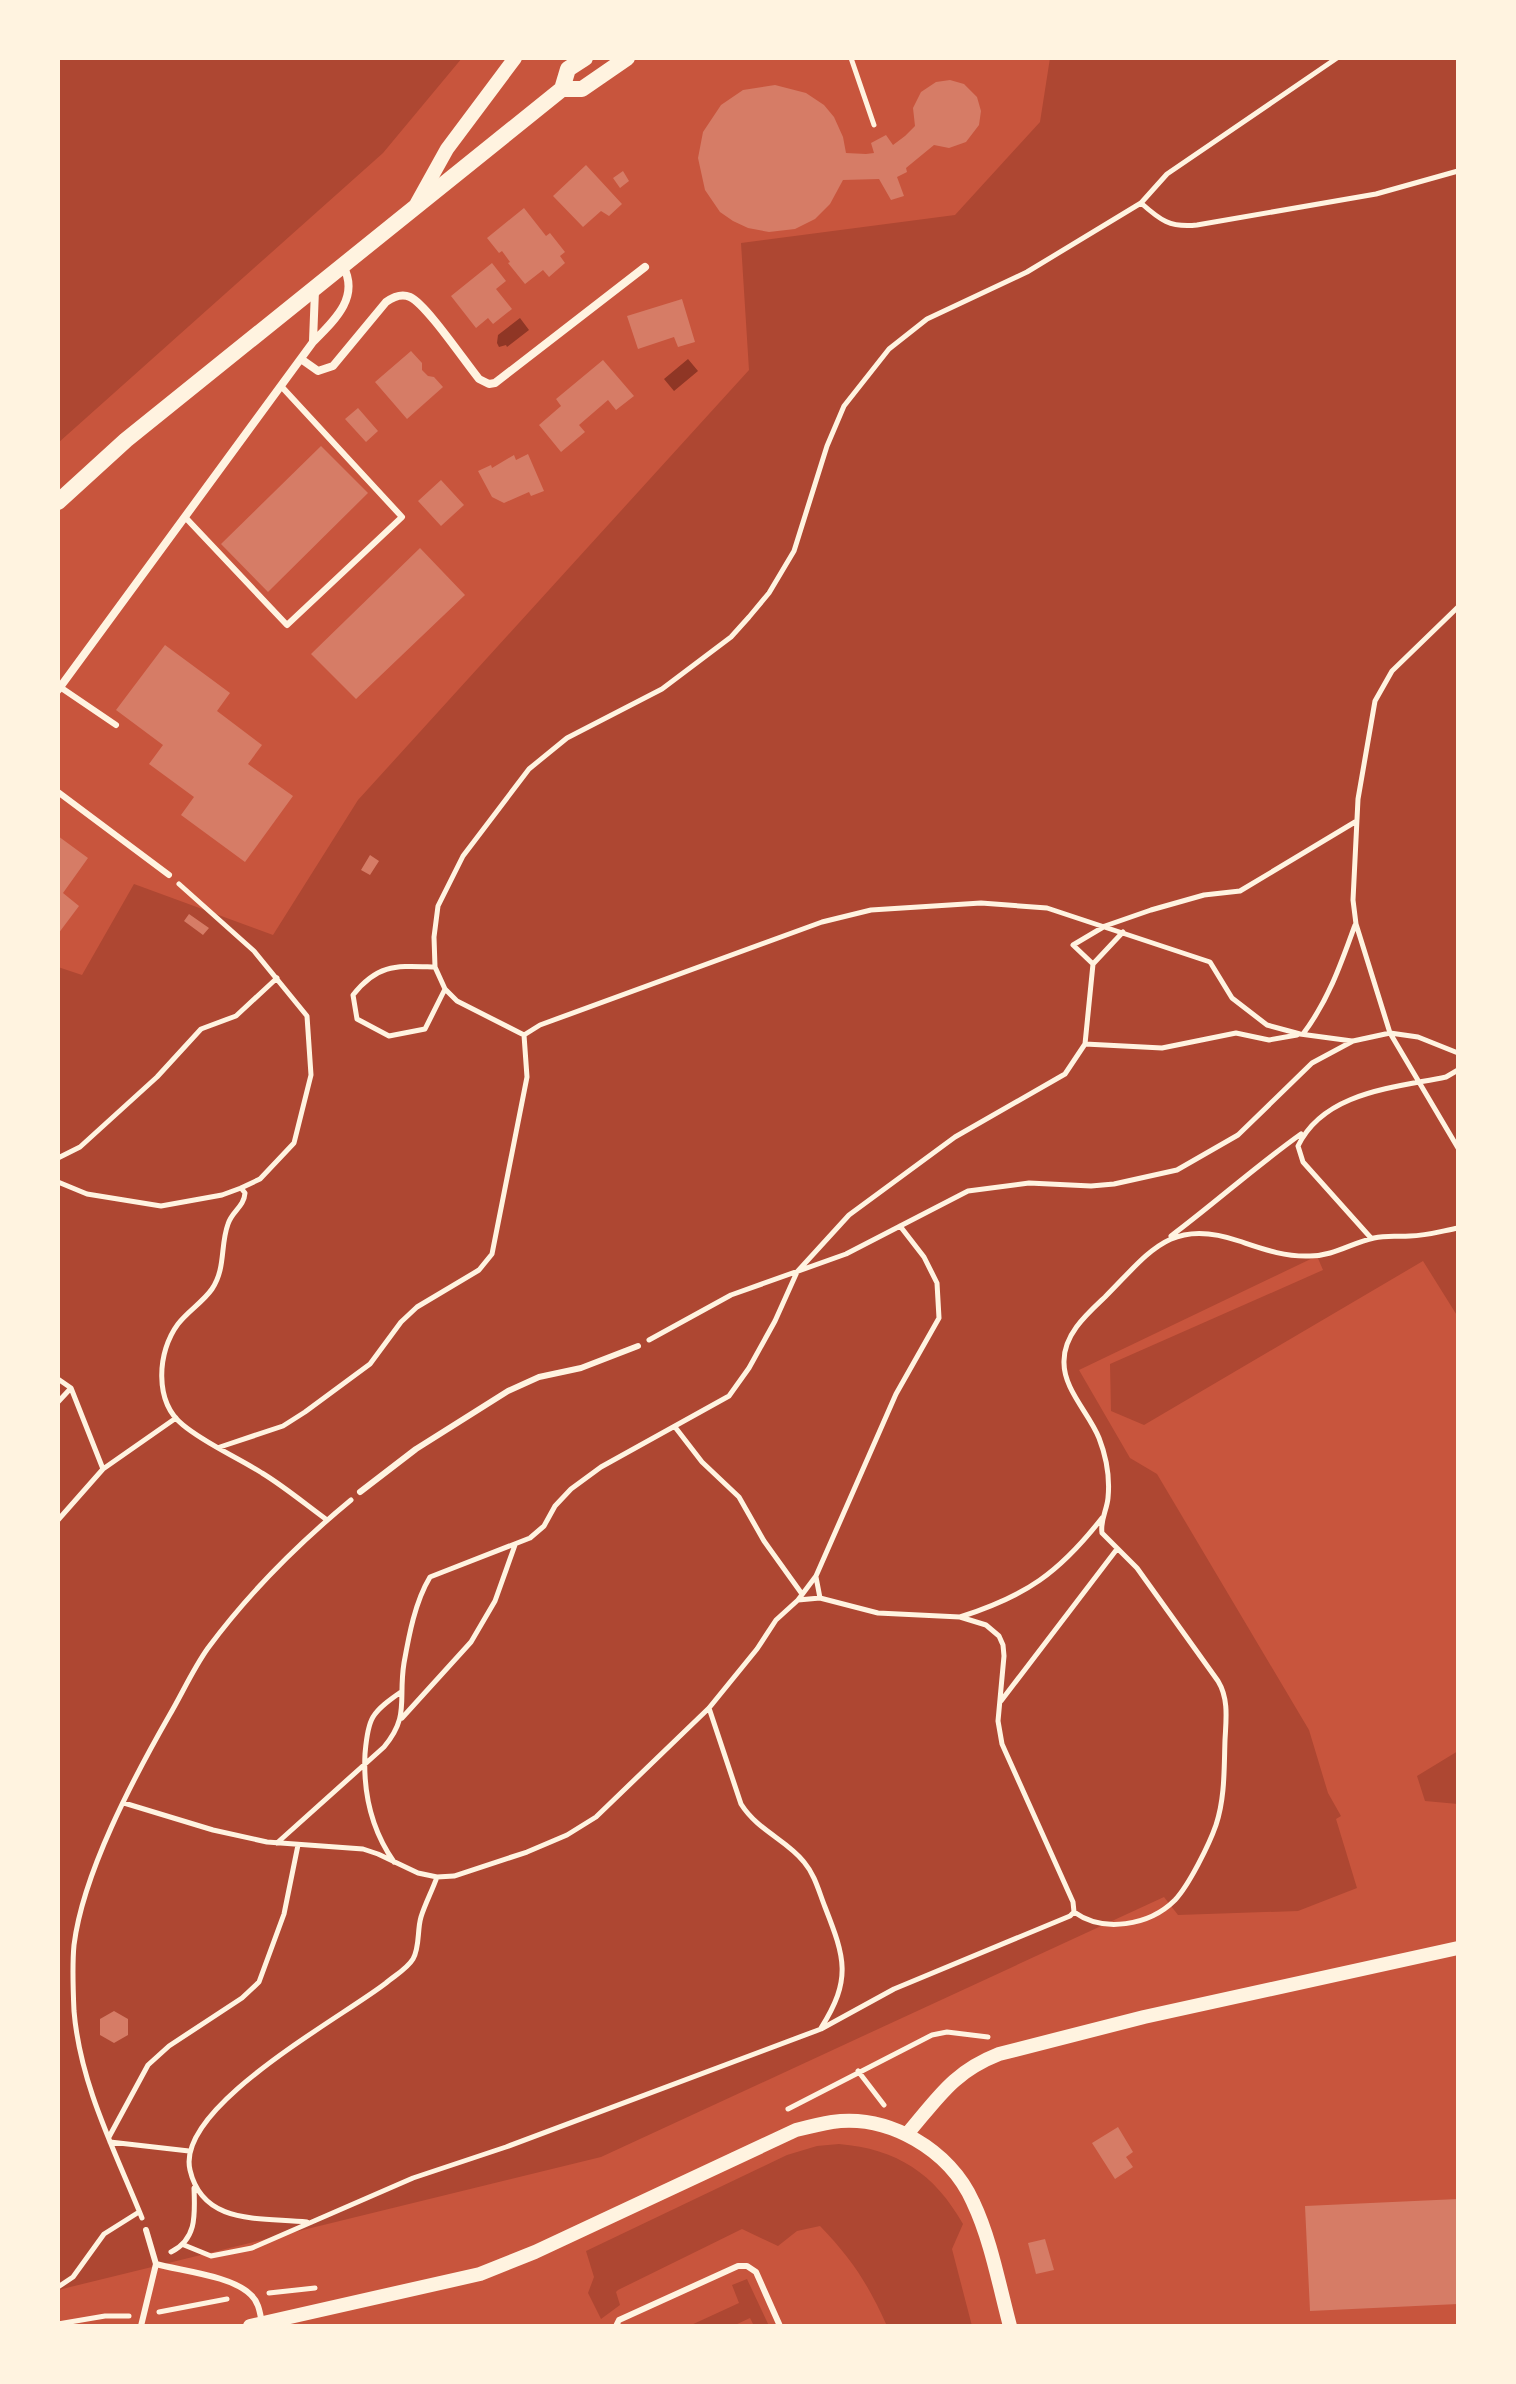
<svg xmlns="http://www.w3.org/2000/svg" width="1516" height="2384" font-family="'Roboto Condensed',sans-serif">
  <rect width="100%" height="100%" fill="#c8553d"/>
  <!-- green -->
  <path fill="#ae4732" d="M58 58H462L383 153 58 443Z
    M1050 58H1458V1317L1423 1261 1144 1425 1111 1411 1110 1364 1323 1270 1317 1256 1079 1370 1130 1458 1157 1474 1309 1730 1328 1793 1341 1816 1336 1819 1357 1888 1298 1911 1178 1915 1164 1897 601 2157 58 2290V967L82 975 134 884 273 935 358 800 749 370 741 243 955 215 1040 122Z
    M1458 1751V1804L1425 1801 1417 1776Z
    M839 2144C897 2149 934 2173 963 2224L952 2249 972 2326H887C868 2284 852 2259 820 2226L797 2231 778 2246 742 2229 618 2290 616 2292 620 2305 601 2319 588 2293 594 2277 586 2251 787 2155 817 2146Z
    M747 2279 769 2326H754L750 2318 733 2326H689L739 2303 732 2285Z"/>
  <!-- water -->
  <path fill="#8f3625" d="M520 318 529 330 507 347 506 345 499 347 497 343 498 335Z
    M688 359 698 371 674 391 664 379Z"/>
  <!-- building -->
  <path fill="#d67c66" d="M950 80 964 84 977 97 981 111 979 125 966 142 949 148 934 145 906 168 907 172 897 177 904 196 891 200 879 179 843 180 830 204 815 219 795 229 769 232 748 228 733 221 720 212 705 190 698 158 703 132 721 105 743 90 775 85 806 93 824 105 834 117 843 137 846 153 866 154 874 153 871 143 886 135 893 145 905 136 915 126 913 108 921 92 936 82Z
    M586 165 622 204 609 216 601 211 583 227 553 196Z
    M623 171 629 181 620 188 613 178Z
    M524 208 546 236 550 233 565 252 560 256 565 263 549 277 543 270 525 284 508 263 510 262 502 251 499 253 487 238Z
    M492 263 506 281 496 289 512 309 493 324 488 318 476 328 451 296Z
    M682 299 695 342 678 347 674 337 638 349 627 316Z
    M411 351 422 363V370L428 376 434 377 443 387 407 419 375 382Z
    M603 360 634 396 616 410 608 400 579 425 585 432 561 452 539 425 561 406 556 399Z
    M358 408 378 431 366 442 345 419Z
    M321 446 368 493 268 592 221 544Z
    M528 454 544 491 531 496 529 492 504 503 492 497 478 471 491 465 492 468 514 455 516 460Z
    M441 480 464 505 441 526 418 501Z
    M420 548 465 595 356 699 311 654Z
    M165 645 230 693 217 711 262 745 248 764 293 796 245 862 181 815 194 797 149 764 163 745 116 710Z
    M58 836 88 858 63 893 79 906 58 934Z
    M370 855 379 861 370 875 361 870Z
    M189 914 209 928 203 935 184 921Z
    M114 2011 128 2019V2035L114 2043 100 2035V2019Z
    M1118 2127 1133 2152 1126 2157 1133 2167 1115 2179 1092 2143Z
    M1458 2199V2304L1310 2311 1305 2206Z
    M1045 2239 1054 2270 1036 2274 1028 2243Z"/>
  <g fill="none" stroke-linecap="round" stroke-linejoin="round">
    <!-- path -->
    <path stroke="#fff3e0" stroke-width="5" d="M851 58 874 125
      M1141 203C1160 220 1170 228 1197 225L1376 194 1458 171
      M1458 607 1392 671 1375 701 1358 799 1353 900 1356 924 1390 1033 1458 1148
      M1093 964 1073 945 1105 926 1151 910 1204 895 1240 891 1355 822
      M435 967C397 966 378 963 353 995L357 1019 389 1036 425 1029 445 989
      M1303 1034C1328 1001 1341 964 1355 925
      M524 1035 540 1025 822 922 871 910 981 903 1047 908 1210 962 1232 998 1267 1025 1300 1034 1352 1041
      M1085 1044 1162 1048 1236 1033 1269 1040 1297 1035
      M58 1158 80 1147 157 1077 201 1029 236 1016 277 978
      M58 1182 87 1194 161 1206 222 1195 241 1188 260 1179 294 1143 311 1075 307 1016 254 951 179 884
      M241 1188 245 1193C244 1207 232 1211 228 1224 220 1246 226 1268 212 1289 203 1302 188 1311 178 1324 157 1352 154 1402 183 1425 206 1444 237 1457 262 1473 285 1487 305 1504 327 1520
      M1171 1236C1215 1203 1256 1166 1301 1134
      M1371 1238 1303 1162 1298 1146C1324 1092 1393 1088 1446 1077L1458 1070
      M649 1340 731 1295 846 1254 968 1191 1029 1183 1091 1186 1114 1184 1177 1170 1238 1135 1312 1063 1353 1041 1390 1033 1418 1037 1458 1053
      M58 1379 71 1388 58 1402
      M71 1388 103 1469 176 1418
      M675 1427 702 1462 739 1497 764 1541 802 1594
      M220 1447 283 1426 305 1412 370 1364 401 1322 417 1307 479 1270 492 1254 527 1077 524 1035 457 1001 445 989 435 967 434 937 438 906 463 856 529 769 567 738 662 689 731 637 749 617 769 593 794 551 827 446 844 406 889 349 927 319 1027 272 1141 203 1167 174 1337 58
      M58 1520 103 1469
      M816 1577 820 1598
      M798 1600 816 1576 896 1394 939 1318 937 1283 924 1257 900 1226
      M960 1617C1026 1596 1059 1573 1102 1518
      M1001 1701 1117 1549
      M709 1708 741 1804C758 1831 787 1840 804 1862 815 1875 819 1892 825 1907 845 1958 852 1979 821 2028
      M402 1718 471 1642 495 1601 515 1545
      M124 1803 213 1830 267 1842 363 1849 378 1854 418 1873 437 1877 454 1876 527 1852 567 1835 596 1817 709 1708 757 1649 776 1620 798 1600 820 1598 878 1613 960 1617 986 1625 999 1636 1003 1645 1004 1656 998 1721 1002 1744 1073 1902 1074 1912C1103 1933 1149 1926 1175 1900 1189 1885 1209 1845 1216 1825 1225 1798 1224 1769 1225 1740 1226 1720 1229 1699 1218 1681L1137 1568 1102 1533C1100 1520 1107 1510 1108 1498 1110 1478 1106 1456 1099 1438 1089 1413 1063 1389 1064 1361 1064 1334 1087 1314 1105 1297 1150 1252 1170 1217 1239 1241 1263 1249 1284 1257 1310 1256 1334 1256 1351 1243 1374 1238 1387 1235 1397 1237 1410 1236 1426 1236 1442 1231 1458 1228
      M277 1843 384 1747C410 1716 398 1700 404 1663 409 1635 415 1602 430 1577L530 1538 544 1526 555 1506 571 1489 601 1467 729 1396 749 1368 775 1321 797 1272 849 1215 955 1137 1065 1074 1085 1044 1093 964 1123 932
      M394 1862C371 1829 363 1794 365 1754 366 1743 367 1727 373 1717 379 1707 391 1699 401 1692
      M858 2071 884 2105
      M788 2109 932 2035 947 2032 988 2037
      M109 2137 148 2065 169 2046 242 1998 259 1982 284 1914 298 1845
      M110 2142 189 2151
      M142 2218C115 2151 80 2084 74 2011 73 1989 72 1966 74 1945 83 1873 133 1779 169 1716 182 1694 193 1669 208 1648 248 1594 299 1543 351 1500
      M307 2222C261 2217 203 2226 190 2170 175 2107 341 2018 386 1983 394 1976 407 1969 413 1959 420 1947 417 1930 421 1917 425 1904 432 1891 437 1877
      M184 2245 211 2256 252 2248 413 2178 506 2147 821 2029 894 1989 1070 1916 1074 1912
      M171 2252C197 2239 195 2215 194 2188
      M58 2287 73 2277 104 2234 139 2212
      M269 2293 315 2288
      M159 2312 227 2299
      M58 2324 105 2316H129"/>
    <!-- service -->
    <path stroke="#fff3e0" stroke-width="6" d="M185 517 287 625 402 517 281 386
      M60 687 116 725
      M58 792 169 875
      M360 1492 416 1449 508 1391 539 1377 581 1368 638 1346
      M156 2264C182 2271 233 2276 251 2295 259 2302 260 2314 262 2323
      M141 2326 156 2264 146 2230
      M616 2326 619 2320 738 2266H747L756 2272 780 2326"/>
    <!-- minor -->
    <path stroke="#fff3e0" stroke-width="8" d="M313 341 315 290
      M301 359 318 371 333 366 386 302C393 297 401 293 410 297 426 304 465 362 479 379L489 384 495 383 645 267
      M58 690 313 342C335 320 360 297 343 266"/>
    <!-- tertiary -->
    <path stroke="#fff3e0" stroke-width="14" d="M417 203 447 149 515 58
      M907 2134C938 2098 953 2072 999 2054L1144 2017 1458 1948
      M250 2326 480 2274 535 2252 796 2130C808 2127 820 2124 832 2122 889 2114 950 2150 973 2202 991 2240 999 2285 1010 2326"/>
    <!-- secondary -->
    <path stroke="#fff3e0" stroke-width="16" d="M562 89H582L627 58
      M58 502 126 440 562 89 568 69 585 58"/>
  </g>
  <!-- border -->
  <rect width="1516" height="2384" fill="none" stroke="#fff3e0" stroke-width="120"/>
</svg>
